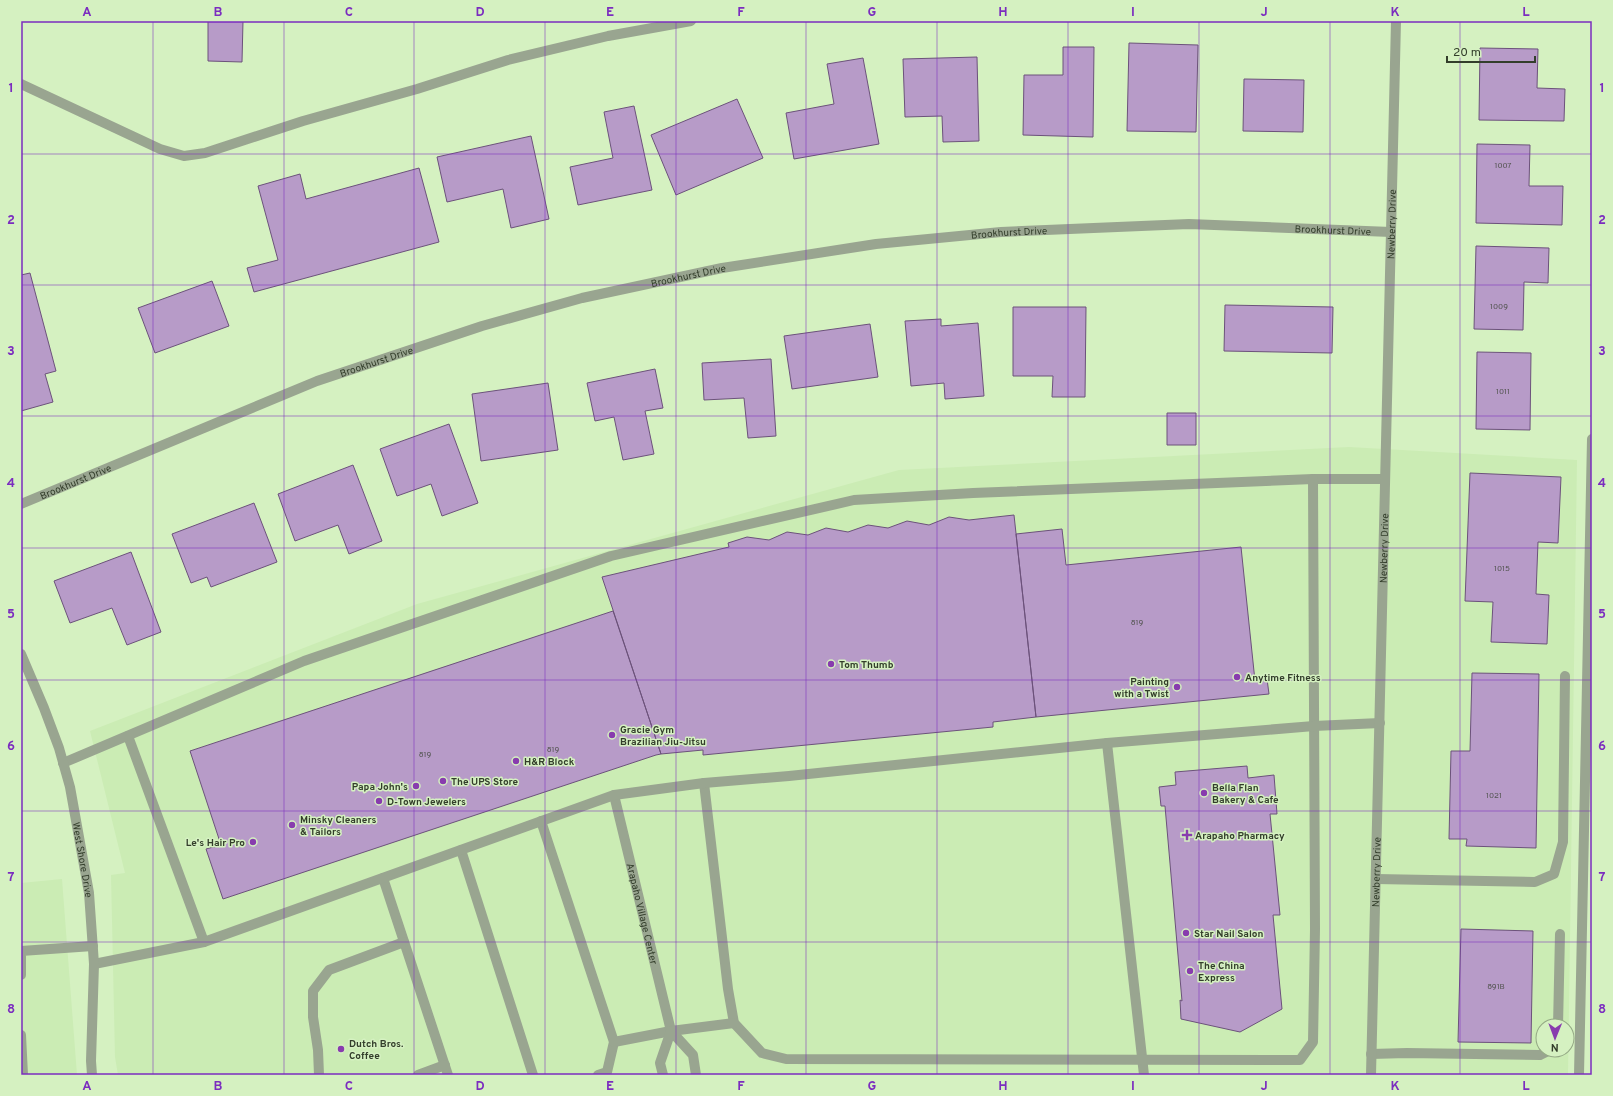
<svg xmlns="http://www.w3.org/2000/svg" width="1613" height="1096" font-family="Overpass,sans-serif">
  <rect width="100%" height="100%" fill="#d5f1c1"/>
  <!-- built -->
  <path fill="#cbecb4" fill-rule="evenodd" d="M1349 447 1577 460 1568 1075H118L115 1057 111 875 125 873 90 731 417 604 899 470ZM1543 1026H1567V1050H1543Z
    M62 879 77 1075H21V883Z"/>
  <!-- building -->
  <path fill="#b79bc8" stroke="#6c527b" d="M208 21H243L242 62 208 61Z
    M1129 43 1198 45 1196 132 1127 131Z
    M1063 47H1094L1093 137 1023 135 1024 75H1063Z
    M1480 48 1538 49 1537 88 1565 89 1564 121 1479 120Z
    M977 57 979 141 943 142 942 116 905 117 903 59Z
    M863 58 879 144 794 159 786 113 834 104 827 64Z
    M1244 79 1304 80 1303 132 1243 131Z
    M737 99 763 158 676 195 651 135Z
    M634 106 652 190 578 205 570 167 613 158 604 112Z
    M531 136 549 219 511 228 503 189 447 202 437 157Z
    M1477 144 1530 145 1529 186H1563L1562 225 1476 223Z
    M419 168 439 242 254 292 247 268 278 260 258 186 300 174 306 199Z
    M1476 246 1549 248 1548 283 1524 282 1523 330 1474 329Z
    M30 273 56 371 45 374 53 402 21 411V275Z
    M212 281 229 326 155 353 138 308Z
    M1225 305 1333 307 1332 353 1224 351Z
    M1013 307H1086L1085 397H1052L1053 376H1013Z
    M941 319V326L978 323 984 396 945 399 944 383 911 386 905 321Z
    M870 324 878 377 792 389 784 336Z
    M1477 352 1531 353 1530 430 1476 429Z
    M771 359 776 436 748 438 744 398 704 400 702 363Z
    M655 369 663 408 645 411 654 454 623 460 614 417 595 421 587 383Z
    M548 383 558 450 481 461 472 394Z
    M1167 413H1196V445H1167Z
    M449 424 478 503 442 516 431 484 397 496 380 449Z
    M353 465 382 541 349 554 338 525 295 541 278 494Z
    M1470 473 1561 477 1558 543 1538 542 1536 594 1549 595 1547 644 1491 642 1493 602 1465 601Z
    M254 503 277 562 211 587 207 577 191 583 172 534Z
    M1014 515 1036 717 993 722V727L703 755V750L661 754 602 577 729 547 728 543 747 537 769 540 787 532 808 535 826 528 848 532 868 525 888 528 907 521 929 525 949 517 969 520Z
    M1062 529 1066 565 1241 547 1255 681 1267 679 1269 694 1036 717 1016 534Z
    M131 552 161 632 127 645 112 608 70 623 54 581Z
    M613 611 661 754 656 755 223 899 206 849 221 845 190 751Z
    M1472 673 1539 674 1536 848 1466 846 1467 839H1449L1451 751H1470Z
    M1247 766 1248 778 1274 775 1277 814H1270L1280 915H1273L1282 1009 1240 1032 1181 1019 1180 1000 1182 1001 1165 806H1161L1159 787 1176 785 1175 772Z
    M1461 929 1533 931 1531 1043 1458 1042Z"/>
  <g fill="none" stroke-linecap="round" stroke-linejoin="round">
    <!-- service -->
    <g stroke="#99a590" stroke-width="10">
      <path d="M21 84 160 149 184 156 205 153 303 121 417 89 508 60 608 36 691 21"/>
      <path d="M128 736 204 942"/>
      <path d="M1107 743 1144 1075"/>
      <path d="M63 763 304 661 611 556 854 500 973 493 1313 479H1385"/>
      <path d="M704 783 728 989 734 1023 762 1053 786 1059 1300 1060 1313 1042 1315 929 1313 479"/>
      <path id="s1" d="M614 795 671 1031 693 1055 696 1075"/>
      <path d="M541 821 614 1042 607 1072 598 1075"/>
      <path d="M461 850 533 1075"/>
      <path d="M383 878 448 1075"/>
      <path d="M1376 879 1535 882 1554 874 1563 842 1565 676"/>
      <path d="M94 964 204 942 614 795 704 783 789 776 1107 743 1314 726 1380 723"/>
      <path d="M21 975V951L93 946"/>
      <path d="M1558 1026 1560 934"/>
      <path d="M21 1035 23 1075"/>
      <path d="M614 1042 671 1031 734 1023"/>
      <path d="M1371 1054 1407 1053 1540 1055 1550 1050"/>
      <path d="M319 1075 318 1050 313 1017V991L329 970 404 942"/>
      <path d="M418 1075 445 1065"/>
      <path d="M663 1075 660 1063 671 1031"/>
      <path d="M1579 1075 1592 439"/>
    </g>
    <!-- minor -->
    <g stroke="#99a590" stroke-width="10">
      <path id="s2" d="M21 504 317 381 482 326 582 298 722 268 876 244 1001 232 1189 224 1391 232"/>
      <path id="s3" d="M21 654 44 708 59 748 70 787 89 893 94 964 91 1061 92 1075"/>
      <path id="s4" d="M1371 1075 1396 21"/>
    </g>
  </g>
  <!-- grid -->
  <path fill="none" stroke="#7b2cbf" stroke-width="1" stroke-opacity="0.55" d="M153 21V1075M284 21V1075M414 21V1075M545 21V1075M676 21V1075M806 21V1075M937 21V1075M1068 21V1075M1199 21V1075M1330 21V1075M1460 21V1075M21 154H1592M21 285H1592M21 416H1592M21 548H1592M21 680H1592M21 811H1592M21 942H1592"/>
  <!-- markers -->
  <g fill="#883cae" stroke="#d5f1c1" stroke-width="1.5">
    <circle cx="831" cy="664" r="4"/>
    <circle cx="1237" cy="677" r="4"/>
    <circle cx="1177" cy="687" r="4"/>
    <circle cx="612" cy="735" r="4"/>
    <circle cx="516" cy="761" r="4"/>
    <circle cx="443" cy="781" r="4"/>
    <circle cx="416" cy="786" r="4"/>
    <circle cx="1204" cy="793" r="4"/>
    <circle cx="379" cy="801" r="4"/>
    <circle cx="292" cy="825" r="4"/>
    <path d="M1185 829h4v4h4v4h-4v4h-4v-4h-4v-4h4z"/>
    <circle cx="253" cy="842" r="4"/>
    <circle cx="1186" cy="933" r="4"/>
    <circle cx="1190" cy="971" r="4"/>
    <circle cx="341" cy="1049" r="4"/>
  </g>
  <g text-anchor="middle" stroke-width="3" stroke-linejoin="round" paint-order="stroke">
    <!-- number labels -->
    <g font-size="8" fill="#545552">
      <text x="1503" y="168">1007</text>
      <text x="1499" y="309">1009</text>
      <text x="1503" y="394">1011</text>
      <text x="1502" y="571">1015</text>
      <text x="1137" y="625">819</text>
      <text x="553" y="752">819</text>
      <text x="425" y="757">819</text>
      <text x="1494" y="798">1021</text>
      <text x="1496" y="989">891B</text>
    </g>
    <!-- street labels -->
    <g font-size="10" fill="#333e2b" stroke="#d5f1c1">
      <text dy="4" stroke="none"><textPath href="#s4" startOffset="851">Newberry Drive</textPath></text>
      <text dy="4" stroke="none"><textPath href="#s2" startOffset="1355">Brookhurst Drive</textPath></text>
      <text dy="4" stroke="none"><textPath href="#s2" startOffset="1031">Brookhurst Drive</textPath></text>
      <text dy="4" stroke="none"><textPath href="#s2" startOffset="707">Brookhurst Drive</textPath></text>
      <text dy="4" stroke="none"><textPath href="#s2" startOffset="383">Brookhurst Drive</textPath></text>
      <text dy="4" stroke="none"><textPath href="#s2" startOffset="59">Brookhurst Drive</textPath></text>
      <text dy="4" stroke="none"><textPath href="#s4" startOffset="527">Newberry Drive</textPath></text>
      <text dy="4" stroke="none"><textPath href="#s3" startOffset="216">West Shore Drive</textPath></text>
      <text dy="4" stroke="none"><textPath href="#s4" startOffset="203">Newberry Drive</textPath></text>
      <text dy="4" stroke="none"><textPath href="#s1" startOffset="122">Arapaho Village Center</textPath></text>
    </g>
    <!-- poi labels -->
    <g font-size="10" font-weight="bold" fill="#333e2b" stroke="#d5f1c1" text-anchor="start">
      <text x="839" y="668">Tom Thumb</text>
      <text x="1245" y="681">Anytime Fitness</text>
      <text x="1169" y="685" text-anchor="end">Painting<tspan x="1169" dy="12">with a Twist</tspan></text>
      <text x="620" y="733">Gracie Gym<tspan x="620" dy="12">Brazilian Jiu-Jitsu</tspan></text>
      <text x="524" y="765">H&amp;R Block</text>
      <text x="451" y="785">The UPS Store</text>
      <text x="408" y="790" text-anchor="end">Papa John's</text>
      <text x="1212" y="791">Bella Flan<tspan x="1212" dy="12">Bakery &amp; Cafe</tspan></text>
      <text x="387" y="805">D-Town Jewelers</text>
      <text x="300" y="823">Minsky Cleaners<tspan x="300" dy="12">&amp; Tailors</tspan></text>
      <text x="1195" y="839">Arapaho Pharmacy</text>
      <text x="245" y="846" text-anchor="end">Le's Hair Pro</text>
      <text x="1194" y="937">Star Nail Salon</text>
      <text x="1198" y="969">The China<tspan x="1198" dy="12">Express</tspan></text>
      <text x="349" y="1047">Dutch Bros.<tspan x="349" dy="12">Coffee</tspan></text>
    </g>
  </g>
  <!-- border -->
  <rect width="1613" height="1096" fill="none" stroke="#d5f1c1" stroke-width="44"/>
  <!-- north arrow -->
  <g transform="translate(1555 1038) rotate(181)"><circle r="19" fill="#d5f1c1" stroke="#94a985"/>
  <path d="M0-3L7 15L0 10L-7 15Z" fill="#883cae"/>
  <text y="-6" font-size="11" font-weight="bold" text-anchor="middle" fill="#333e2b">N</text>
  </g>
  <!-- scale -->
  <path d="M1447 56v6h88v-6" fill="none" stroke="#333e2b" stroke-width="2"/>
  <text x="1453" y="56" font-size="12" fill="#333e2b" stroke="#d5f1c1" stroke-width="3" paint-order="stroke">20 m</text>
  <rect x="22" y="22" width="1569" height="1052" fill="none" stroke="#7b2cbf" stroke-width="1.5"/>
  <g font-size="13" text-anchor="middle" font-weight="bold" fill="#7b2cbf">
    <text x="87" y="16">A</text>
    <text x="218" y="16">B</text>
    <text x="349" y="16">C</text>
    <text x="480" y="16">D</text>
    <text x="610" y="16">E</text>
    <text x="741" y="16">F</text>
    <text x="872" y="16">G</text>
    <text x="1003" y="16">H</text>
    <text x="1133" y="16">I</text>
    <text x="1264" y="16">J</text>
    <text x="1395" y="16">K</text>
    <text x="1526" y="16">L</text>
    <text x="11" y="92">1</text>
    <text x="1602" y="92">1</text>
    <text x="11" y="224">2</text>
    <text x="1602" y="224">2</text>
    <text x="11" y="355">3</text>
    <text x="1602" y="355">3</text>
    <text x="11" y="487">4</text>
    <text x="1602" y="487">4</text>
    <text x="11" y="618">5</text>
    <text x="1602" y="618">5</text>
    <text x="11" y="750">6</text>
    <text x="1602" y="750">6</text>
    <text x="11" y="881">7</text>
    <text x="1602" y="881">7</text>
    <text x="11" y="1013">8</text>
    <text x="1602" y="1013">8</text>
    <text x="87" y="1090">A</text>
    <text x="218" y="1090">B</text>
    <text x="349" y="1090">C</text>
    <text x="480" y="1090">D</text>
    <text x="610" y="1090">E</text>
    <text x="741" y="1090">F</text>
    <text x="872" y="1090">G</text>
    <text x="1003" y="1090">H</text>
    <text x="1133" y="1090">I</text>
    <text x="1264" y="1090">J</text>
    <text x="1395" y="1090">K</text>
    <text x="1526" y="1090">L</text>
  </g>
</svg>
